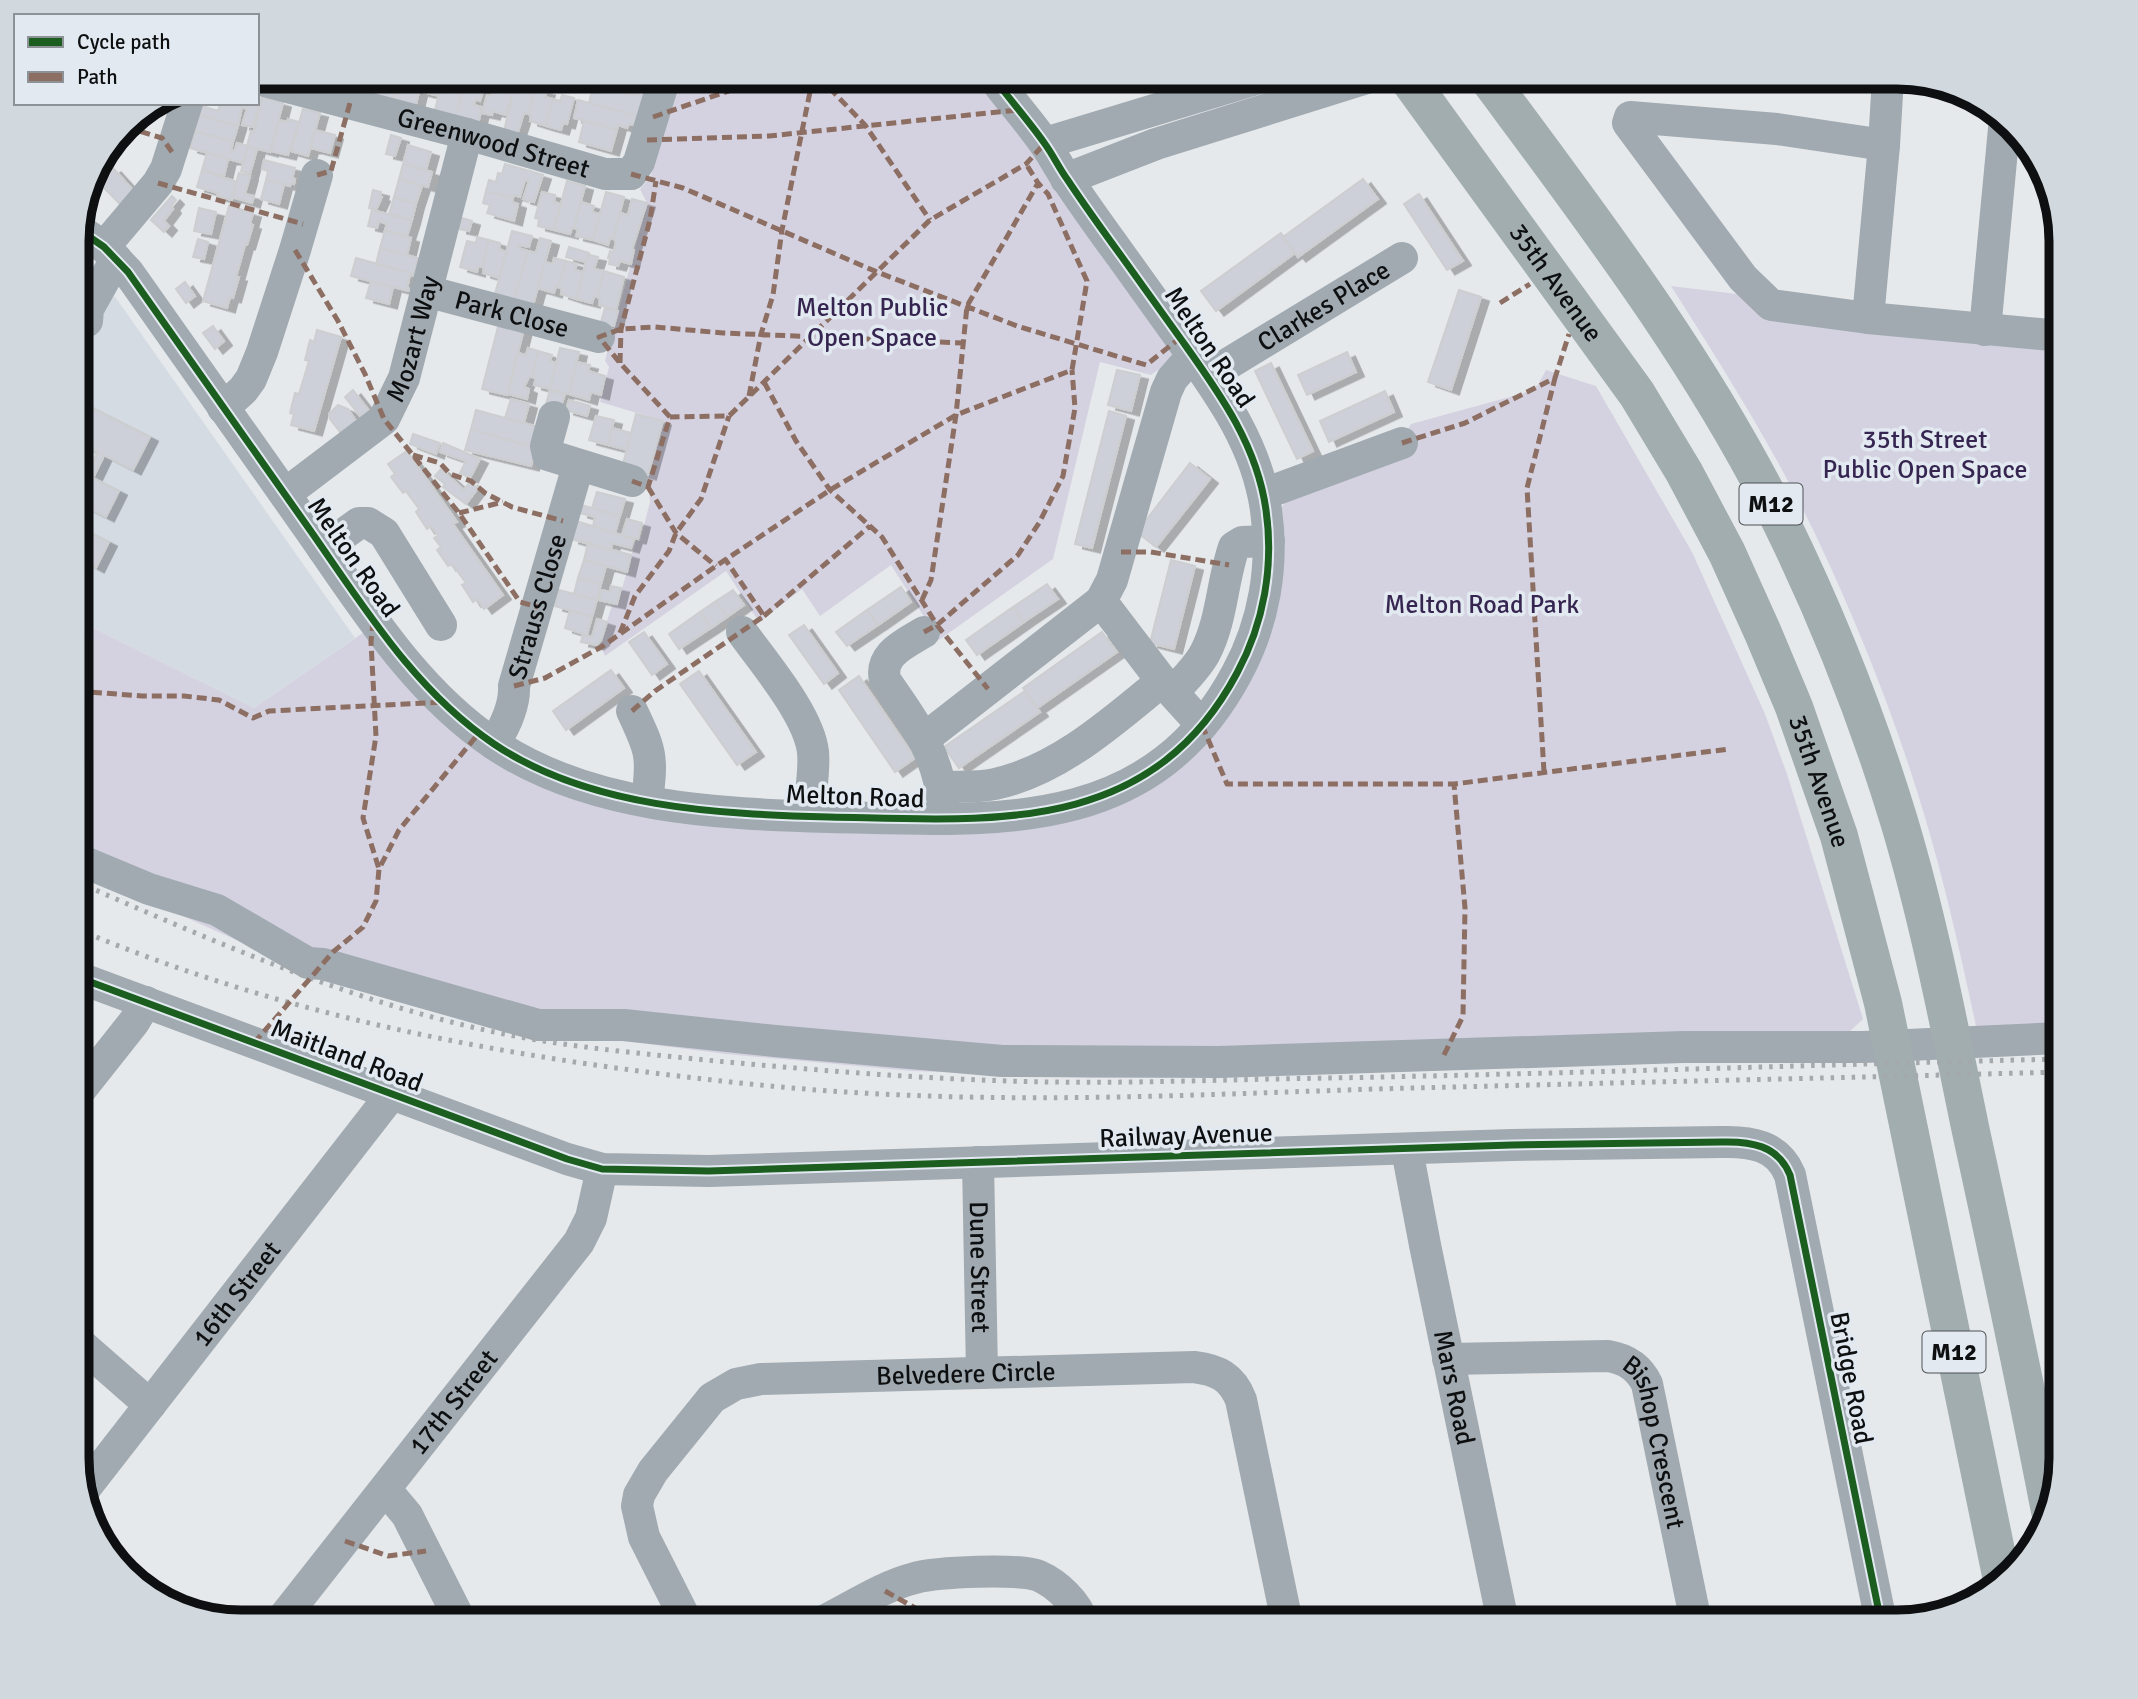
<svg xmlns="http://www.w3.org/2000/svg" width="2138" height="1699" font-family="Signika,sans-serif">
  <defs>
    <filter id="shadow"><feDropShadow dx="8" dy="4.5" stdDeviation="0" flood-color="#0004"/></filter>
  </defs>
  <rect width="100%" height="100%" fill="#e6e9ec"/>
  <!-- built -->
  <path fill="#d4dbe3" d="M77 262 116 298 355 638 254 708 77 620Z"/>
  <!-- green -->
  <path fill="#d4d2e0" d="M678 77H978L1173 348V359L1151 375 1100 362 1053 559 939 640 891 565 820 616 802 589 759 622 726 571 605 656 600 644 612 605 617 606 636 540 640 541 650 502 648 475 664 421 600 402 609 367 605 361 647 203 640 189 651 176Z
    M1671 286 2061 333V1033L1978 1035C1962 961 1946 887 1924 814 1896 720 1859 627 1817 538 1775 450 1723 368 1671 286Z
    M1546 370 1596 386 1692 552 1765 714 1787 774 1863 1019 1846 1035 1272 1076 1092 1078 912 1071 726 1054 576 1035 243 943 77 869V620L254 708 367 630 524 774 1011 829 1206 736 1279 510 1292 495 1405 434 1411 424 1524 393 1538 385Z"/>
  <!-- building -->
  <path fill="#cdd0d8" stroke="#ccced0" stroke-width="2" filter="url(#shadow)" d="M387 77H399L393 99 372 93 374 85 384 88Z
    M399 77H423L415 108 393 102Z
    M423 77H444L439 96 419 91Z
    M444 77H466L455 118 434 113Z
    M466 77H490L487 89 484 88 480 101 476 99 474 105 482 107 478 124 455 118Z
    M496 77H517L506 115 493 111 492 115 482 113 487 95 491 96Z
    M517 77H538L528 114 524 113 517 135 504 131Z
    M596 77H631L630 81 646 85 643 97 601 86 602 82 596 80Z
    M601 86 646 98 638 116 589 103 593 87 600 88Z
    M535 88 547 91 545 97 553 99 546 126 530 121 531 115 528 114Z
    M562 95 574 98 567 124 563 123 561 130 546 126 553 99 560 101Z
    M262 97 283 103 270 152 247 146 251 131 254 132Z
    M257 98 261 99 253 127 242 125 247 109 242 107 238 126 199 115 202 106 218 111 220 103H257Z
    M578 100 638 116 635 125 629 124 627 128 618 125 617 130 574 118Z
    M303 109 320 113 308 156 291 151Z
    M199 115 238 126 233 142 195 131Z
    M288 119 299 122 288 155 271 151 279 120 287 122Z
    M584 121 617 130 611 151 579 142Z
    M315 130 335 135 330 153 311 148Z
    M195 131 233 142 231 152 235 150 237 143 248 146 243 163 190 148Z
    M391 135 401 138 395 156 386 154Z
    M408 145 431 152 426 170 403 164Z
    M248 147 257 149 250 174 241 171Z
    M207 153 228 159 224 176 202 170Z
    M264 160 295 168 292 178 295 179 294 184 291 183 290 186 266 180 268 171 262 169Z
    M403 164 432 172 428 187 399 179Z
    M505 164 543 175 534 202 523 199 529 181 525 180 520 197 514 195 513 198 486 191 489 180 496 182 498 173 502 174Z
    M113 168 133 190 120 204 96 180Z
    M202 170 237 182 232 200 217 196 218 193 197 187Z
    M239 173 250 176 245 194 254 196 252 203 232 197Z
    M399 179 422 186 416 204 394 197Z
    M1363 179 1378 199 1298 257 1283 237Z
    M266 180 284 185 279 204 261 199Z
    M567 181 585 186 574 228H572L570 234 554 230Z
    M373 190 381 192 380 196 382 197 376 210 369 208Z
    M486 191 513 198 512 202 518 204 514 221 487 213 490 205 483 203Z
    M542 192 555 195 554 202 561 204 554 230 538 226 539 219 535 218Z
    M606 192 624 197 613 239 610 238 608 245 593 240Z
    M1419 194 1463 261 1447 270 1404 204Z
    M172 196 176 200 171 206 173 209 164 221 169 226 164 232 151 220Z
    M394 197 416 204 412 220 389 214Z
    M632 199 647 203 632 249 634 250 631 264 620 261 618 266 609 264 610 258H608L610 251 614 252 616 240 613 239 620 213 628 215Z
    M581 202 594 206 592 212 600 214 593 240 576 236 578 230 574 228Z
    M229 206 253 213 250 224 253 225 247 245H245L236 277H239L233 298 230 297 227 308 203 301Z
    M199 208 216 212 211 234 194 231Z
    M372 210 412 220 407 236 385 230 387 224 379 221 377 228 368 226Z
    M462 218 472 221 469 231 459 229Z
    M385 230 411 238 407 255 380 248Z
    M512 231 532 236 529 247 519 245 518 248 528 251 514 300 495 294Z
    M1281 233 1295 253 1216 311 1201 291Z
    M477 237 489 240 482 267H478L477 272 460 267 467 241 476 243Z
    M540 238 551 241 533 305 514 300 528 251 536 253Z
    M198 239 208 242 204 259 193 257Z
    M489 240 500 243 499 249 506 252 499 278 483 273 484 268 482 267Z
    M569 247 589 253 586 262 566 257Z
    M380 248 418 258 414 274 376 264Z
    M588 255 598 257 594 269 604 271 597 297H594L592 303 576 299Z
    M356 258 414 274V276L410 275 407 288 410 289 409 291 351 276Z
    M554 258 566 261 558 287 556 286 554 293 538 288 545 262 553 264Z
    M566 261 577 264 575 270 583 272 576 299 561 294 562 288 558 287Z
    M604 271 624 277 616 310 599 305 600 298 597 297Z
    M371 281 393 287 389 304 366 298Z
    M185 282 195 296 186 303 176 289Z
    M1459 290 1481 297 1451 390 1428 382Z
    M605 308 618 311 614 326 601 322Z
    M499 323 524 329 507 395 482 389Z
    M213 326 224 341 215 349 203 333Z
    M317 330 341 337 314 431 291 425 294 414 290 413 295 393 299 394 309 361 305 360 310 340 314 342Z
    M528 348 538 351 532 377H529L524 387 529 389 527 399 508 394 518 353 526 355Z
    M560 348 579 352 569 394 550 389Z
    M538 351 552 355 550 361 556 363 550 389 534 385 536 378 532 377Z
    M1347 352 1356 372 1307 395 1298 375Z
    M577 362 590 365 588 371 605 376 601 395 591 392 589 400 569 394Z
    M1271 363 1313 451 1297 459 1255 371Z
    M1117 370 1140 375 1131 411 1108 405Z
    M353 390 370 412 362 418 345 397Z
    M550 390 565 394 560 409 546 404Z
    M1385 391 1394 412 1329 442 1320 421Z
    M511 399 529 404 524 423 505 418Z
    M77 400 150 437 133 470 104 455 93 478 119 491 106 517 80 504 77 508V469L87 474 98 452 77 442Z
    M569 400 590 406 587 416 566 410Z
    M338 405 348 409 356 421 341 433 330 419 329 414Z
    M476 410 542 428 536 448 471 429Z
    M1109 411 1126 416 1092 548 1075 544Z
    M636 414 663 421 648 475 622 468Z
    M596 416 614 420 608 445 589 440Z
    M612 428 631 433 627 450 608 445Z
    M471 429 536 448 531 466 465 450Z
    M413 434 440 443 436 454 410 444Z
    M443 443 480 459 470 478 460 473 466 461 440 452Z
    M407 451 457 522 453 524 503 595 484 609 477 599 473 602 462 585 466 583 452 564 448 566 437 550 441 547 434 538 438 536 431 526 427 529 416 512 419 509 406 491 403 493 391 477 395 474 388 464Z
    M1190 463 1210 479 1156 547 1137 532Z
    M441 469 464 490 470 482 478 488 466 504 443 487 445 484 435 476Z
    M597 492 625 499 620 516 592 508Z
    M581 505 620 516 615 533 593 526 595 517 580 513Z
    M627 519 642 523 638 539 622 535Z
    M576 521 634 539 631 548 612 543 611 550 571 539Z
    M77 526 109 542 96 568 77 558Z
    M588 543 631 555 627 572 584 560Z
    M584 560 606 566 601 584 578 578Z
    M1171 560 1195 566 1174 649 1150 643Z
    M578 578 601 584 597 600 574 594Z
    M1047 584 1058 599 1024 622 1013 607Z
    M611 586 621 588 617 604 599 600 601 590 610 592Z
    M901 587 911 602 878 625 867 610Z
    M559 590 597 600 592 617 555 606Z
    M733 590 744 605 727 617 716 601Z
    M716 601 727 617 711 628 700 612Z
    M1013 607 1024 622 977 655 966 640Z
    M570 610 592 617 587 635 565 628Z
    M867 610 878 625 847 646 836 632Z
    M700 612 711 628 679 649 669 634Z
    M597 619 607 622 601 641 596 645 581 642 583 635 592 637Z
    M804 625 838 673 824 684 789 635Z
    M644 632 667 664 652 675 629 642Z
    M1102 632 1117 652 1037 708 1023 688Z
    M611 670 624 688 566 730 553 711Z
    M699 671 756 752 737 765 680 684Z
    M859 676 915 758 895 772 839 690Z
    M1025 691 1040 712 959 768 944 747Z"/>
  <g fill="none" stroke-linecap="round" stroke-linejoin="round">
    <!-- minor -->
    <g stroke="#a0aab0" stroke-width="32">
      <path d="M1888 77 1884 145 1868 318 2061 336"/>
      <path id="s1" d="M257 79 467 134 605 174H631L639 162 665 77"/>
      <path d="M1045 143 1263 77"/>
      <path d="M1066 179 1156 144 1370 77"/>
      <path d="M78 229 104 247 128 272C189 358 249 444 310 530 364 607 415 691 494 744 589 808 718 814 829 817 988 820 1149 838 1237 673 1264 623 1274 566 1266 510 1257 445 1220 394 1183 342 1163 314 1142 285 1122 257 1103 231 1085 206 1067 179 1059 168 1053 155 1045 144 1029 121 1010 100 993 77"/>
      <path d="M104 247 158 183 166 169 187 103"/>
      <path id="s2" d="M426 291 599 337"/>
      <path d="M1868 318 1771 305 1743 278 1628 123 1630 117 1777 129 1884 145"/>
      <path d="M87 321 88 309 116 259"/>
      <path d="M1985 330 2005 118"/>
      <path id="s3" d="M1208 376 1402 258"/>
      <path d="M223 408 243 390 251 379 262 352 295 250 317 175"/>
      <path d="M554 417 546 446 548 455 632 481"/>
      <path id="s4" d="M285 494 384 419 404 378 467 134"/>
      <path d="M1264 494 1402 443"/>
      <path d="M323 549 359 523H368L384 533 441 625"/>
      <path d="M1101 601 1112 580 1166 392 1172 379 1193 355"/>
      <path d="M742 632C764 663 809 715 813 752 815 772 810 796 808 816"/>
      <path d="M924 632C905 644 879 654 885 680 914 722 938 752 943 805"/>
      <path d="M1173 692C1184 680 1197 668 1205 653 1222 621 1222 581 1234 547L1242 542 1269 541"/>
      <path d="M632 711C651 751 653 756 647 801"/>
      <path d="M925 738 1101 601 1162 681 1202 725"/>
      <path id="s5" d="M494 744C504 728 515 706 514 686L578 466"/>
      <path d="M941 787C959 786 978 788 995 784 1059 770 1112 722 1162 681"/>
      <path d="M77 859 149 889 217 910 308 963 323 964 538 1025H624L775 1041 1002 1061 1219 1062 1683 1047H1864L2061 1038"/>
      <path d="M77 977 567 1159 602 1169 709 1171 1512 1145 1721 1142C1750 1141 1778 1145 1790 1175L1881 1622"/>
      <path d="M77 1094 134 1022 146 1002"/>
      <path id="s6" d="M1407 1150 1425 1245 1503 1622"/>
      <path id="s7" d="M978 1162 982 1373"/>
      <path d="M77 1341 150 1405"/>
      <path id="s8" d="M1448 1359 1608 1356C1626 1359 1639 1367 1647 1384L1696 1622"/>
      <path d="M386 1490 407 1515 461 1622"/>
      <path id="s9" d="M83 1491 391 1095"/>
      <path id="s10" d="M280 1622 579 1242 591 1218 602 1169"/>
      <path id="s11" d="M687 1622 644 1537 637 1506 639 1495 653 1471 712 1398 736 1384 761 1379 1194 1367C1218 1370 1232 1377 1241 1400L1287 1622"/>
      <path d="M822 1622C852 1607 883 1586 915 1578 936 1572 1021 1568 1039 1576 1057 1584 1077 1603 1083 1622"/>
    </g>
    <!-- major -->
    <g stroke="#a2adb0" stroke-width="38">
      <path id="s12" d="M1407 77 1637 394 1684 472 1727 553 1763 633 1794 707 1839 836 1883 1003 2002 1580"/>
      <path d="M1487 77C1593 220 1702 362 1781 522 1828 618 1868 719 1899 821 1929 921 1949 1025 1970 1127 1998 1255 2025 1383 2050 1511"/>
    </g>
    <!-- rail -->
    <path stroke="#a4a9ad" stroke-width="5" stroke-dasharray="3.5 7" stroke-linecap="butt" d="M77 882C208 939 337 996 476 1028 554 1046 636 1053 716 1061 814 1070 911 1078 1009 1081 1096 1084 1184 1081 1272 1079 1535 1075 1798 1065 2061 1059
      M77 929C247 1001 421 1040 602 1066 702 1080 802 1091 903 1095 1060 1102 1219 1094 1376 1089 1604 1083 1833 1078 2061 1072"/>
    <!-- quiet -->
    <path stroke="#8d6e63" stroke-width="5" stroke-dasharray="10 5" stroke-linecap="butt" d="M819 77 865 125 930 220
      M653 117 769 77
      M126 127 162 138 172 152
      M647 140 769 136 1017 110
      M631 174 683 188 877 272 1017 326 1146 365 1180 338
      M317 175 331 171 350 103
      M158 183 303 224
      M295 250 338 321 365 374 384 419 459 513 520 602 538 607
      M1500 303 1530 284
      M620 363 621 329 650 220 656 181
      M764 382 796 441 830 490 882 537 937 625 988 689
      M749 396 761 334 773 295 782 230 813 77
      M670 417 620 363 599 337 621 329 655 327 723 333 963 343
      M1402 443 1465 423 1555 378 1569 334
      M413 455 440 463 450 474 471 481 485 493 512 507 563 521
      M632 481 648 487 670 417 729 416 930 220 1026 164 1045 143
      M648 487 676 533 716 566
      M459 513 503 502
      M1121 552H1151L1229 565
      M922 600 931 580 956 415 967 306 1038 183 1026 164
      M764 616 870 526
      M373 621 371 642 376 736 363 818 379 869
      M924 632 937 625 1018 555 1039 523 1063 476 1075 408 1072 370
      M620 633 635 596 669 551 676 533 701 499 729 416
      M514 686 545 678 603 646 716 566 830 490 956 415 1072 370 1087 281 1048 194 1038 183
      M77 691 142 696H184L219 700 253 718 269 711 443 702
      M632 711 655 691 764 616 725 559
      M1202 725 1227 784H1454L1729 749
      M1544 772 1527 488 1555 378
      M254 1043 333 952 363 927 376 901 379 869 399 830 479 733
      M1444 1055 1463 1016 1465 908 1454 784
      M345 1541 388 1556 426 1551
      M885 1591 940 1622"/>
    <defs>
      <path id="cycleway" d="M78 229 104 247 128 272C189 358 249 444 310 530 364 607 415 691 494 744 589 808 718 814 829 817 988 820 1149 838 1237 673 1264 623 1274 566 1266 510 1257 445 1220 394 1183 342 1163 314 1142 285 1122 257 1103 231 1085 206 1067 179 1059 168 1053 155 1045 144 1029 121 1010 100 993 77
        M77 977 567 1159 602 1169 709 1171 1512 1145 1721 1142C1750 1141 1778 1145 1790 1175L1881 1622"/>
    </defs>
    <!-- cycleway casing -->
    <use href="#cycleway" stroke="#e2e9f0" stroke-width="11"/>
    <!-- cycleway -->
    <use href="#cycleway" stroke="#1b5e20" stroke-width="7"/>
  </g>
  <g text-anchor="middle" stroke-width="7" stroke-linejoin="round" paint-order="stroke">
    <!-- shield labels -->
    <g fill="#e2e9f0" stroke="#4d5054" stroke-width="2">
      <rect x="1739.5" y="483.5" width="63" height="41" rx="5"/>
      <rect x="1922.5" y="1331.5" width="63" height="41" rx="5"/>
    </g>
    <g font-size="24" font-weight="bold" fill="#0d0f11">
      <text x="1771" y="512">M12</text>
      <text x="1954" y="1360">M12</text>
    </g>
    <!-- street labels -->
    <g font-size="26" fill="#0d0f11" stroke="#e2e9f0">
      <text dy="9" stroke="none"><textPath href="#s1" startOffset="245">Greenwood Street</textPath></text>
      <text dy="9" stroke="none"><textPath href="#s12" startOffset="254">35th Avenue</textPath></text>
      <text dy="9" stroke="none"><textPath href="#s3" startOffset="135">Clarkes Place</textPath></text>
      <text dy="9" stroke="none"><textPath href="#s2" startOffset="89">Park Close</textPath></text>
      <text dy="9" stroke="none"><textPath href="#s4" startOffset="210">Mozart Way</textPath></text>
      <text transform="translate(1210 347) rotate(56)" y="9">Melton Road</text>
      <text transform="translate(354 557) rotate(55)" y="9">Melton Road</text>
      <text dy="9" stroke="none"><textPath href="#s5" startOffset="145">Strauss Close</textPath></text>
      <text dy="9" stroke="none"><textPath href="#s12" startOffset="821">35th Avenue</textPath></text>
      <text transform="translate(855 796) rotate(2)" y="9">Melton Road</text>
      <text transform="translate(347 1055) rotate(21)" y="9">Maitland Road</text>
      <text transform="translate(1186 1135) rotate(-2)" y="9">Railway Avenue</text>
      <text dy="9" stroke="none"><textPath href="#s7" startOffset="105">Dune Street</textPath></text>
      <text dy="9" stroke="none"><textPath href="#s9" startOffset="250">16th Street</textPath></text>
      <text dy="9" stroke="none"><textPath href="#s11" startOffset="518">Belvedere Circle</textPath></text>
      <text transform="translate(1852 1378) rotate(79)" y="9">Bridge Road</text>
      <text dy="9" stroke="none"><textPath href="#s6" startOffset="242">Mars Road</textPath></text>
      <text dy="9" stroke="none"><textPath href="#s10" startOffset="280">17th Street</textPath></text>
      <text dy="9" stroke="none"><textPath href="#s8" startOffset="268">Bishop Crescent</textPath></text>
    </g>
    <!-- park labels -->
    <g font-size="26" fill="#352550" stroke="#e2e9f0">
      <text x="872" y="316">Melton Public<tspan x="872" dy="30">Open Space</tspan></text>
      <text x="1925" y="448">35th Street<tspan x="1925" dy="30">Public Open Space</tspan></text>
      <text x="1482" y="613">Melton Road Park</text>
    </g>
  </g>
  <!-- crop -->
  <path d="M0 0H2138V1699H0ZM241 89H1897A152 152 0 0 1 2049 241V1458A152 152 0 0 1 1897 1610H241A152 152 0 0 1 89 1458V241A152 152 0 0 1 241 89Z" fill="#d1d8de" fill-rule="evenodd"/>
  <path fill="none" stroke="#0d0f11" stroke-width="9" d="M241 89H1897A152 152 0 0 1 2049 241V1458A152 152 0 0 1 1897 1610H241A152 152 0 0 1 89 1458V241A152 152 0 0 1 241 89Z"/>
  <!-- legend -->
  <rect x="14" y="14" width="245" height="91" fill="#e2e9f0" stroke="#8d9297" stroke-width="2"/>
  <rect x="28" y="37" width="35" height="10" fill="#1b5e20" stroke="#8d9297" stroke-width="2"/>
  <text x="77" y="49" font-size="21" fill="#0d0f11">Cycle path</text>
  <rect x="28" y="72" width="35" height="10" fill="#8d6e63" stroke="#8d9297" stroke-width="2"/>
  <text x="77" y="84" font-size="21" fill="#0d0f11">Path</text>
</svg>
